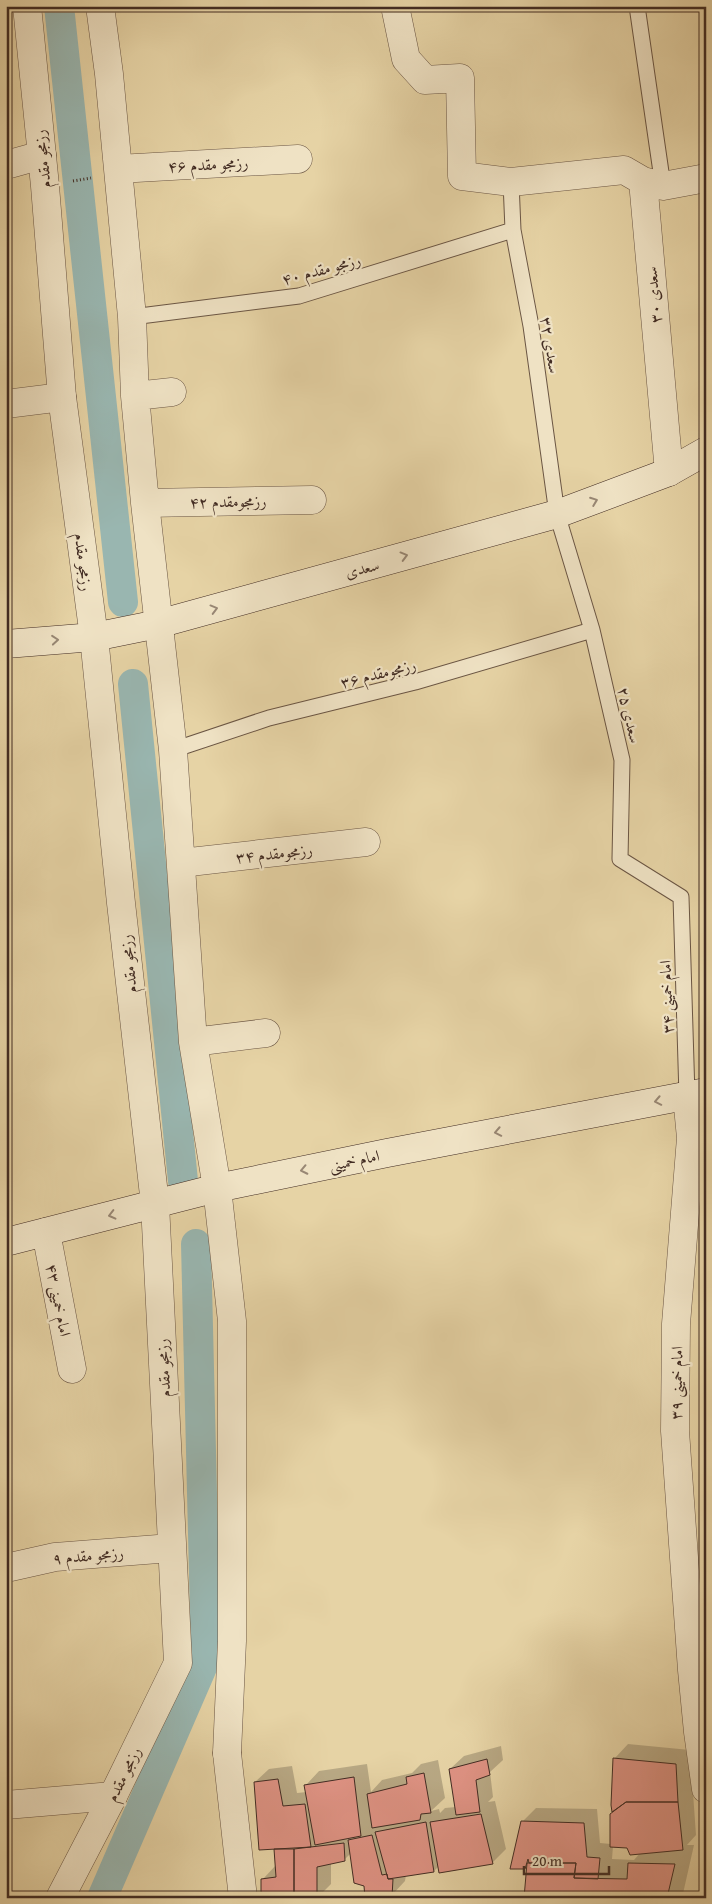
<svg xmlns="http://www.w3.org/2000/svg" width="712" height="1904" font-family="'Gentium Book Plus',Amiri,serif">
  <rect width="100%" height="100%" fill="#e6d3a5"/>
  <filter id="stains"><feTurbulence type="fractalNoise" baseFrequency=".004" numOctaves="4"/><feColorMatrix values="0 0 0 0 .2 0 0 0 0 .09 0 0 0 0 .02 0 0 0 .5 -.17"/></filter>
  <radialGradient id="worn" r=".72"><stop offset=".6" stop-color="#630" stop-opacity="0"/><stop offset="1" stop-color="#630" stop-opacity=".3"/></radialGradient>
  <!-- shadow -->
  <path fill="#0003" fill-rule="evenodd" d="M628 1744 690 1750 696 1835 687 1845H694L682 1898H526L528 1863 524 1868 522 1822 536 1808 597 1809 600 1843 611 1844 615 1758ZM613 1846 628 1847 640 1853 634 1860 612 1859Z
    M501 1746 503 1760 490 1772 493 1797 488 1802 495 1801 506 1849 492 1863 439 1866 434 1871 406 1875 405 1881 392 1895 365 1885 351 1853 344 1860 331 1863V1884L317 1898 263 1879 276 1865 275 1848 255 1782 269 1769 292 1766 297 1793 307 1792 306 1785 319 1771 367 1764 371 1792 382 1780 412 1773 421 1764 438 1760 445 1798 431 1811 439 1809 440 1813 445 1808 456 1807 450 1769 464 1756Z"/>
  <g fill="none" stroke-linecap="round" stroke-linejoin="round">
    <!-- canal -->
    <path stroke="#99b6b0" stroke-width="30" d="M59 6 123 602
      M133 684 183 1181
      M102 1898 206 1658 196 1244"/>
  </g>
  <!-- building -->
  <path fill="#de9283" stroke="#422c23" d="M613 1758 676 1764 678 1802H626L612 1812 611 1805Z
    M487 1759 490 1775 476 1780 480 1812 456 1815 449 1769Z
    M424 1773 431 1813 421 1814 420 1820 372 1828 367 1794 407 1784 406 1777Z
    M354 1777 361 1836 315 1845 304 1785Z
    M278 1779 283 1806 305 1804 311 1847 259 1850 254 1782Z
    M626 1802H678L683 1850 630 1855 627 1848 610 1847V1814Z
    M481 1814 493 1864 439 1873 430 1822Z
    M521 1821 584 1823 587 1857 600 1858 598 1879 574 1878 576 1863H529L528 1859 525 1869H510Z
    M426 1822 434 1872 388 1879 375 1832Z
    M372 1835 382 1875 387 1874 388 1879H393L392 1897 365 1898 364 1886 354 1883 348 1840Z
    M344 1843 345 1861 317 1867V1898H294V1849Z
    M274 1849H294V1898H261V1879L276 1877Z
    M527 1863H576L574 1878 627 1879 628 1863 675 1864 667 1898H524Z"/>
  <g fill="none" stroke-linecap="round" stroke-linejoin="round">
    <defs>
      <path id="service" d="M637 6 663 186
        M511 182 513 230 531 326 557 514 592 630 622 760 620 859 681 897 687 1096
        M132 317 299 296 513 230
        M173 750 269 718 415 682 592 630"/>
      <path id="minor" d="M100 6 109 74 132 317 135 396 145 503 173 750 193 1042 217 1188 232 1321V1641L227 1753
        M395 6 406 59 425 80 460 78 462 176 511 182 624 170 643 181 663 186 706 178
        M6 165 42 155
        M118 169 298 159
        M643 181 669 472
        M135 396 172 392
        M6 404 62 397
        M145 503 312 500
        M181 863 366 842
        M193 1042 266 1033
        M687 1096 691 1138 676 1324 675 1431 692 1670 698 1732 706 1789
        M46 1232 72 1369
        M6 1568 55 1557 171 1548
        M6 1805 113 1796"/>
      <path id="tertiary" d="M27 6 45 186 62 397 94 637 121 903 155 1204 178 1663 113 1796 60 1898
        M227 1753 243 1898"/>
      <path id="secondary" d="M6 644 94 637 158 624 557 514 669 472 706 451
        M6 1242 217 1188 387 1153 706 1092"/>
    </defs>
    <!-- service casing -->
    <use href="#service" stroke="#6b5644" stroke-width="17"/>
    <!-- minor casing -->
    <use href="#minor" stroke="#6b5644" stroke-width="29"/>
    <!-- tertiary casing -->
    <use href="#tertiary" stroke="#6b5644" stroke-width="29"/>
    <!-- secondary casing -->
    <use href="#secondary" stroke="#422c23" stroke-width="29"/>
    <!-- path -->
    <path stroke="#422c23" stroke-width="3" stroke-dasharray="1 2.5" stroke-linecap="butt" d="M73 181 91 178"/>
    <!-- service -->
    <use href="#service" stroke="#efe2c4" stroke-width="15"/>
    <!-- minor -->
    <use href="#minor" stroke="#efe2c4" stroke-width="28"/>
    <!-- tertiary -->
    <use href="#tertiary" stroke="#efe2c4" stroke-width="28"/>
    <!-- secondary -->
    <use href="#secondary" stroke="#efe2c4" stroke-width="28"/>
  </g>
  <!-- one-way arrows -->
  <defs><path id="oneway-chevron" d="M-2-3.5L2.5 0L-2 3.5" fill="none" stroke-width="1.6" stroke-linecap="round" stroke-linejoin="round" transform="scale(1.25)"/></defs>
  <g stroke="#988774">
    <use href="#oneway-chevron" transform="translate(594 501) rotate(-21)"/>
    <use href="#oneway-chevron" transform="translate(404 556) rotate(-15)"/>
    <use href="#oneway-chevron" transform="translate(214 609) rotate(-15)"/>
    <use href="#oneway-chevron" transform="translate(55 640) rotate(-5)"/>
    <use href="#oneway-chevron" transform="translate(658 1101) rotate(169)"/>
    <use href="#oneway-chevron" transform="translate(498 1132) rotate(169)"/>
    <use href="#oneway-chevron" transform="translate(304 1170) rotate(168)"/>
    <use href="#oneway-chevron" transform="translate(112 1215) rotate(166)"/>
  </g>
  <g text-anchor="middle" stroke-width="4.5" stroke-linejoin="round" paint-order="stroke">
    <!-- street labels -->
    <g font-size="16" fill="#422c23" stroke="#efe2c4">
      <text transform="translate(42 159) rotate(-96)" y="6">رزمجو مقدم</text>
      <text transform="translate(208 164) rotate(-3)" y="6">رزمجو مقدم ۴۶</text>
      <text transform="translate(321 269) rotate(-15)" y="6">رزمجو مقدم ۴۰</text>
      <text transform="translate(653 295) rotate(-95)" y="6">سعدی ۳۰</text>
      <text transform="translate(551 345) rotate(81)" y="6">سعدی ۳۲</text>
      <text transform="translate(228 501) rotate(-1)" y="6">رزمجومقدم ۴۲</text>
      <text transform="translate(84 562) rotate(83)" y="6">رزمجو مقدم</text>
      <text transform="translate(362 568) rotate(-15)" y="6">سعدی</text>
      <text transform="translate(378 673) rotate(-14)" y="6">رزمجومقدم ۳۶</text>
      <text transform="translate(630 715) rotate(77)" y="6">سعدی ۲۵</text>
      <text transform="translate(274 853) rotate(-6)" y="6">رزمجومقدم ۳۴</text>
      <text transform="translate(128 964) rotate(-96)" y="6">رزمجو مقدم</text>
      <text transform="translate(666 997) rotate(-92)" y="6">امام خمینی ۳۴</text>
      <text transform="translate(354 1160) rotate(-12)" y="6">امام خمینی</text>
      <text transform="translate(59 1300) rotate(79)" y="6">امام خمینی ۴۳</text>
      <text transform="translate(163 1368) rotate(-93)" y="6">رزمجو مقدم</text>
      <text transform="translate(676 1383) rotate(-89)" y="6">امام خمینی ۳۹</text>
      <text transform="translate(88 1555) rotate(-5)" y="6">رزمجو مقدم ۹</text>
      <text transform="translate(123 1774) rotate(-64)" y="6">رزمجو مقدم</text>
    </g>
  </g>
  <!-- margin -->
  <rect width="712" height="1904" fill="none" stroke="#e6d3a5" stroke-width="25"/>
  <rect x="8" y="8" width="697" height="1889" fill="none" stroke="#422c23" stroke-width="2.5"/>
  <rect x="12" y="12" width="687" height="1879" fill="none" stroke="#422c23"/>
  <!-- scale -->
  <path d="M524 1866v8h85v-8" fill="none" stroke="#422c23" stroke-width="2.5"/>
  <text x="532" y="1866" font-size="15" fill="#422c23" stroke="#efe2c4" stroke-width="4" paint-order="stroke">20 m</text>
  <rect width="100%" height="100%" filter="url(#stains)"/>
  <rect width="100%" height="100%" fill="url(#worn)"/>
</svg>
